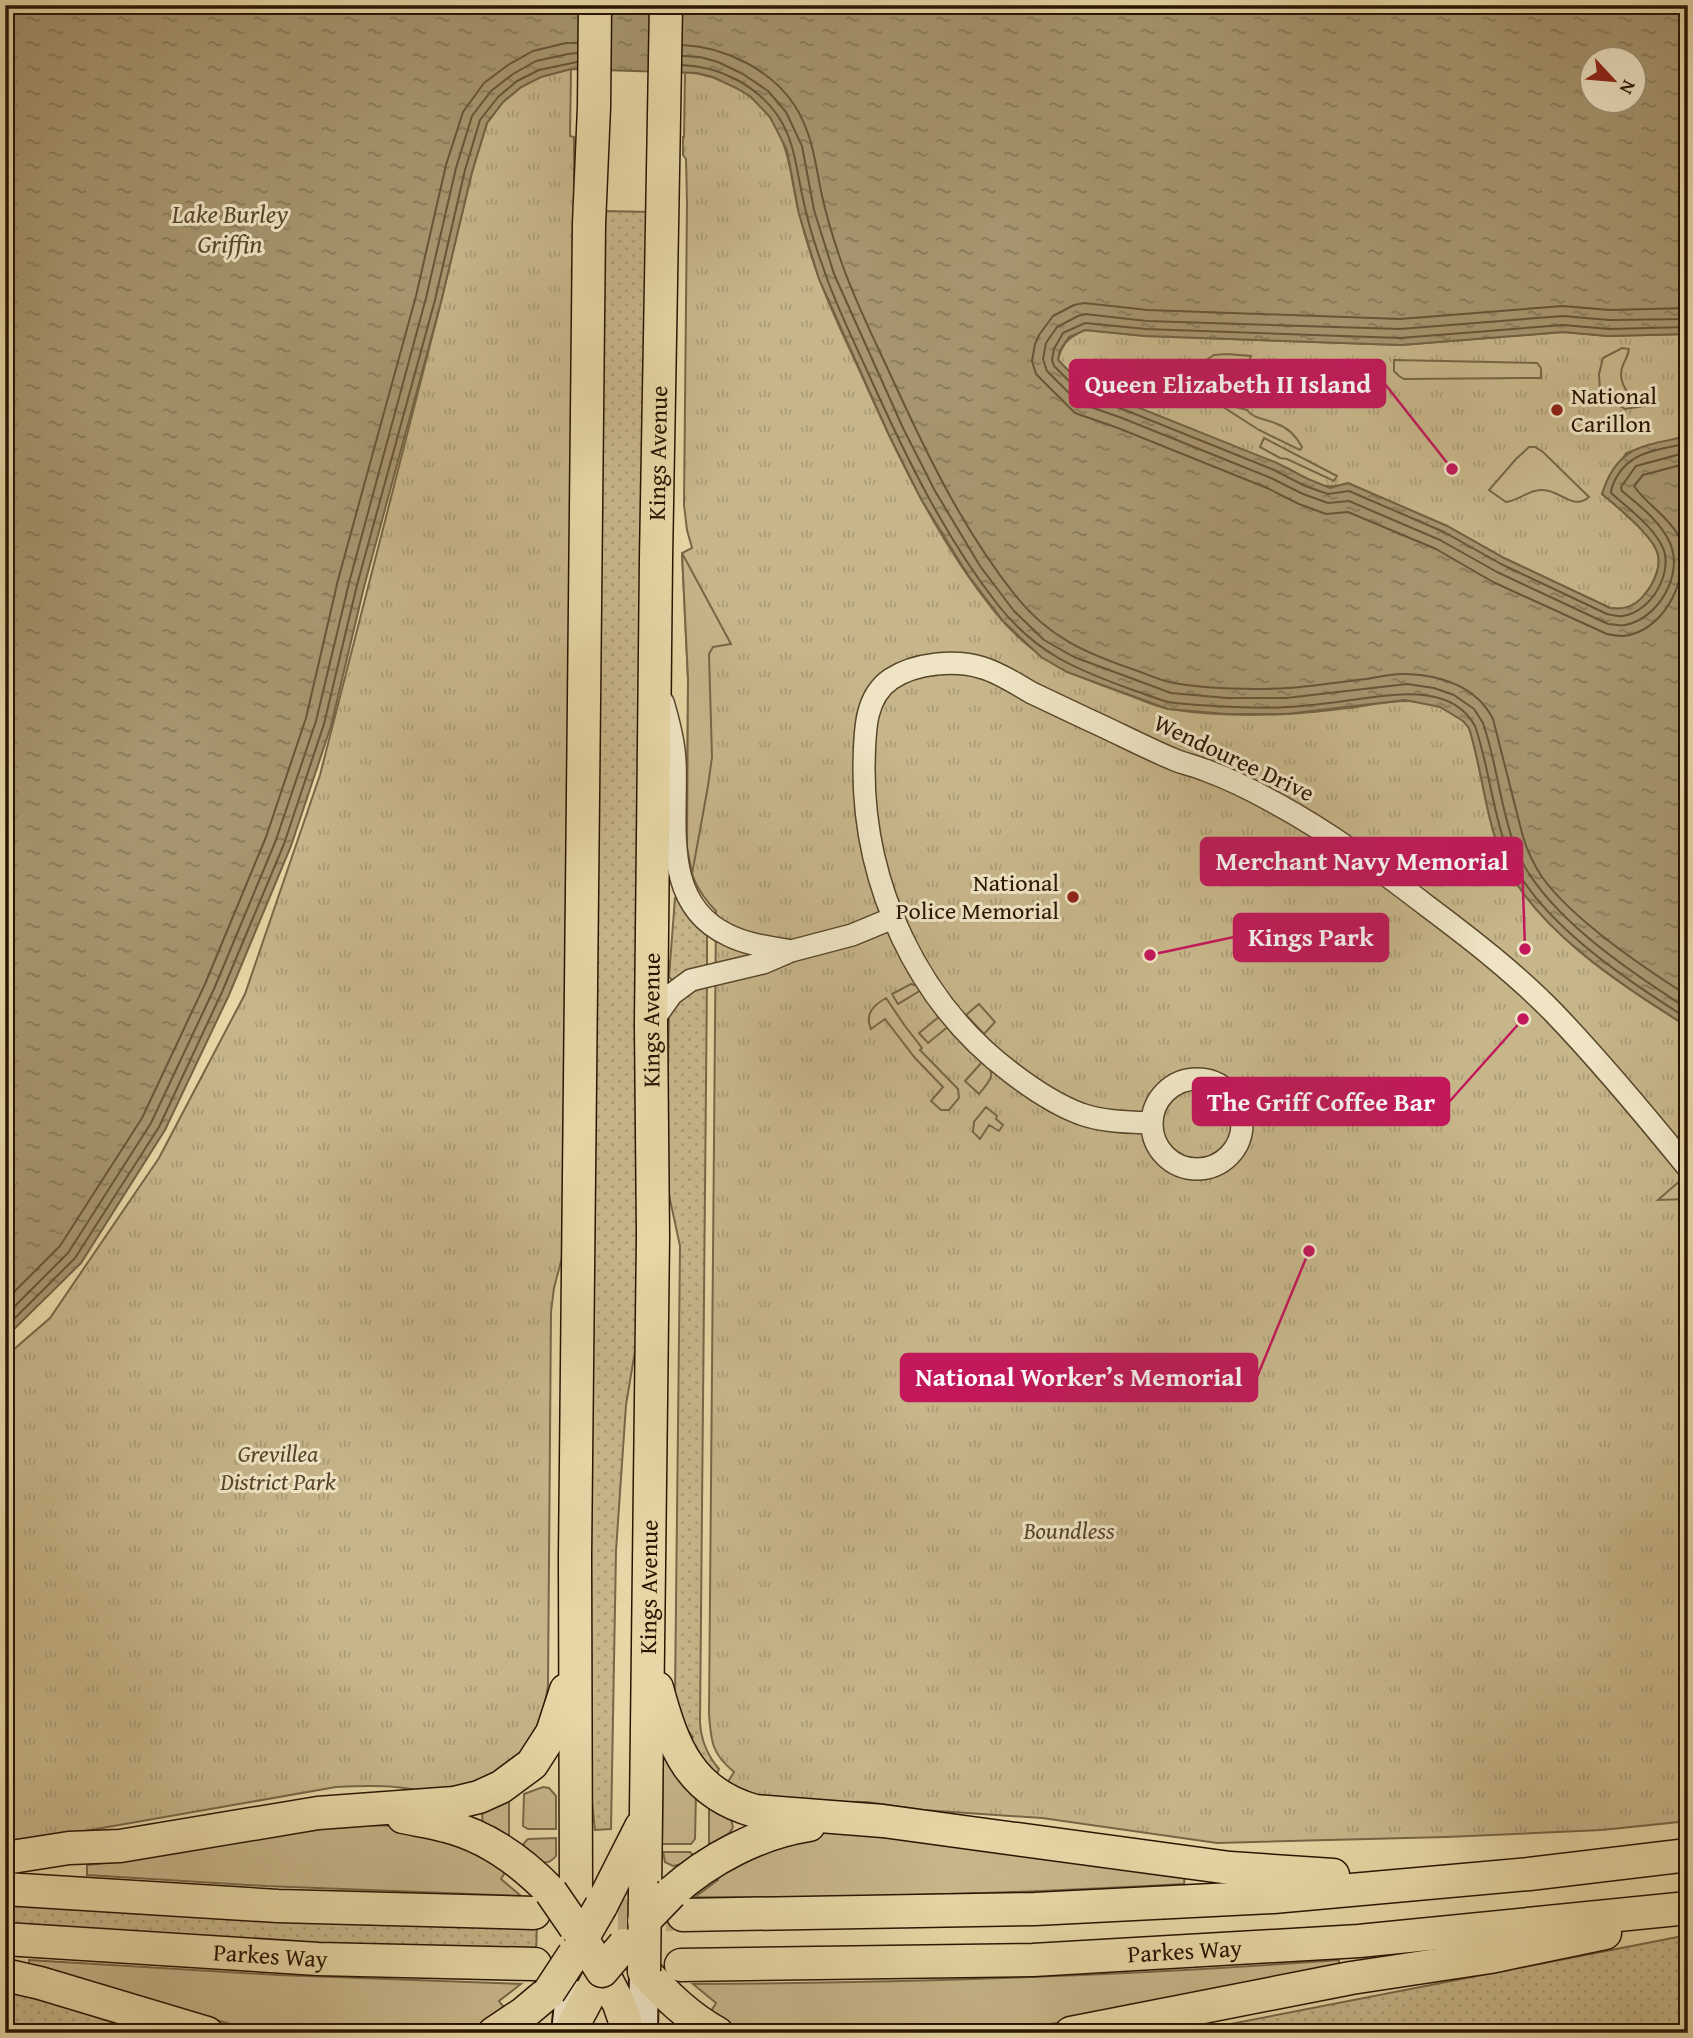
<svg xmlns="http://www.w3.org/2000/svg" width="1693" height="2038" font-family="'Gentium Book Plus',serif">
  <defs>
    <pattern id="grass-dots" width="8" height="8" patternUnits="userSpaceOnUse" patternTransform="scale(1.75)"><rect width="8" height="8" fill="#c7b68a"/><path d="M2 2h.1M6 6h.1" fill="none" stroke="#ab9c75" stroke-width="1.8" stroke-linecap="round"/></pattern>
    <pattern id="park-tufts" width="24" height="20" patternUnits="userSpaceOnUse" patternTransform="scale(1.75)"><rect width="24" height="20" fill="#c7b68a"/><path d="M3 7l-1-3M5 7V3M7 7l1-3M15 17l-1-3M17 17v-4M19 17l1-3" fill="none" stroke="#ab9c75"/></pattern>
    <pattern id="water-ripples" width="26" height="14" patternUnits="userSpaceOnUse" patternTransform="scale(1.75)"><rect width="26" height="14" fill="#a6956e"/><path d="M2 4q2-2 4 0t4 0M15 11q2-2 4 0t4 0" fill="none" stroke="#877858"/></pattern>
  </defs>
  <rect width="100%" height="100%" fill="#e7d7a6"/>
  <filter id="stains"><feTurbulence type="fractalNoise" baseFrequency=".00286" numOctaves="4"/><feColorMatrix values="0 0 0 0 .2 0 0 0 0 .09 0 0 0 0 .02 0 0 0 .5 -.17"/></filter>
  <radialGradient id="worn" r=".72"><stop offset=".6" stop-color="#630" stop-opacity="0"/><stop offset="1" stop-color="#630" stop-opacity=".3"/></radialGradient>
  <!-- grass -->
  <path fill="url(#grass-dots)" stroke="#786646" stroke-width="2" d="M603 211 651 212 636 1345 626 1405 616 1551 611 1829 595 1830 589 1774 587 1708Z
    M675 898H677L707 929V965L686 972 672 980 669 977Z
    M707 979 700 1722C701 1741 707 1755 719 1769L716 1776 708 1769 690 1741 693 1737 681 1722 675 1694 680 1246 666 1181 669 1010 672 1002Z
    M5 1898 537 1925 536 1954 356 1948 5 1927Z
    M1688 1935V2033H1184L1246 2021Z
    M5 1990 42 1999 145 2033H5Z"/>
  <!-- park -->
  <path fill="url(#park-tufts)" stroke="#786646" stroke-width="2" d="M571 69 570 136 574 137V226L564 1250 554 1288 551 1312 548 1685C541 1746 500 1786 438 1791 425 1792 409 1788 395 1787 375 1785 356 1786 336 1787L5 1845V1357L50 1318 159 1158 245 994 320 775 441 302 472 172 487 123 503 102 521 87 540 77Z
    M685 72C719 75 755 92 773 122 789 148 791 176 797 205 803 230 810 254 819 278 832 314 850 349 866 385 901 463 940 544 995 612 1033 659 1070 675 1126 694 1140 699 1155 707 1170 709 1207 715 1248 716 1286 714 1307 713 1329 710 1350 708 1388 702 1444 689 1469 728 1482 769 1485 814 1501 854 1531 928 1622 985 1688 1027V1821L1602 1830 1446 1837 1217 1843 1042 1818 923 1810 867 1802 769 1801 726 1785 734 1772C712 1754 711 1742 709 1714L716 911C698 893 688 873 687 847L688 679 682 553 692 548 687 530 684 505 687 203 686 159 683 155V137H684Z
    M1085 330 1145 336 1401 345 1563 332 1608 336 1688 334V436L1649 445 1626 453 1602 494C1616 506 1654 536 1658 555 1661 568 1653 585 1644 595 1635 607 1624 610 1610 608L1504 558 1447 526 1348 483C1326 492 1310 481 1291 470L1127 403 1087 390 1058 360C1062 343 1069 337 1085 330Z"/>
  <!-- garden -->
  <path fill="#c7b68a" stroke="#786646" stroke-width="2" d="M1622 348 1629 349C1628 356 1626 358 1623 365 1616 382 1630 399 1644 406L1625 409 1613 402 1600 390 1599 374 1603 358Z
    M1227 354 1251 356 1249 361 1242 367 1208 365 1203 362 1214 355Z
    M1394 360 1537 363 1541 368V378L1404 379 1399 376 1394 371Z
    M1221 400 1236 407 1247 410C1253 419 1267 419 1277 424 1289 428 1296 436 1302 447L1300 450 1259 430 1214 401Z
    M1264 438 1337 476 1334 481 1287 459 1280 458 1260 447Z
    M1529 447H1535L1543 452 1589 497C1573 511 1560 490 1543 490 1529 489 1521 500 1506 502L1489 490 1516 459Z
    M682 553 731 644 713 647 709 654 712 757 708 786 692 874 687 847 688 679Z
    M911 984 918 986 921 990 898 1004 892 994Z
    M886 998 905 1026 922 1048 920 1050 958 1089 959 1098 949 1110H941L931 1101 943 1087 915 1058 885 1019 871 1029C864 1014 874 1005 886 998Z
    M979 1004 995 1022 984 1034 966 1015Z
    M940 1016 949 1026 928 1043 919 1033Z
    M983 1061C998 1075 990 1080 979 1094L965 1081Z
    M986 1107 997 1116 996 1119 1003 1125 999 1131 989 1125 980 1139 973 1132 974 1122Z
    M1682 1179 1688 1184V1199L1658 1200Z
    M666 1757 696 1793 695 1839 691 1844H662L663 1759Z
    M543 1787 549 1788 556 1796V1829H528L523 1826 524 1794Z
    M509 1800V1841L483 1825 482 1815 486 1809Z
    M709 1804 731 1819 733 1827 729 1834 709 1845Z
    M361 1825 402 1826 455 1841 507 1869 501 1879 521 1896 266 1886 87 1875V1865C179 1857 269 1832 361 1825Z
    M824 1830 1185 1874 1184 1884C1021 1893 858 1899 695 1897L718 1880 712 1870Z
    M556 1838V1856C545 1870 534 1858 523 1850L524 1843 528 1839Z
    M663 1852H690L693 1855 682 1864 673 1866 665 1862Z
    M29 1960 278 1975 521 1984 499 2001 506 2010 463 2033H264L29 1970Z
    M1339 1960V1969L1003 2033H745L710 2013 716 2003 693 1984C908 1983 1124 1976 1339 1960Z"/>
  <!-- water -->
  <path fill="url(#water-ripples)" stroke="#746243" stroke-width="2" fill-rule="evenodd" d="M5 5H1688V334L1608 336 1563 332 1401 345 1145 336 1085 330 1069 337 1060 350 1058 360 1087 390 1127 403 1277 463 1308 479 1330 488 1348 483 1447 526 1504 558 1610 608C1624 610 1635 607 1644 595 1653 585 1661 568 1658 555 1654 536 1616 506 1602 494 1617 445 1644 446 1688 436V1027C1622 985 1531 928 1501 854 1485 814 1482 769 1469 728L1463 721 1440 707 1405 700 1286 714H1226L1168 709 1067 672 1041 657 1003 621 968 575 921 499 889 435 819 279 799 214 787 150 770 117 750 96 736 88 713 77 697 73 571 69 541 77 521 87 503 102 487 123 472 172 441 302 364 587 331 726 291 846 229 995 165 1130 81 1263 5 1338ZM1592 60H1634V102H1592Z"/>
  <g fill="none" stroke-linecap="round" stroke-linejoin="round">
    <!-- shore -->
    <path stroke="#685538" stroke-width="2" d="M683 45C725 47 772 70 795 106 812 133 815 161 821 191 826 215 833 238 841 261 853 296 870 331 886 365 922 444 960 526 1015 595 1048 637 1085 653 1135 670 1147 674 1161 681 1174 683 1207 689 1255 690 1288 688 1314 686 1340 682 1366 679 1379 677 1394 673 1407 674 1441 675 1477 687 1493 719L1522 833C1526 848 1533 863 1542 877 1573 920 1643 967 1688 996
      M683 56 700 57 718 62 743 74 768 91 786 112 802 146 814 210 834 274 903 428 935 491 980 566 1014 611 1044 640 1074 657 1171 693 1227 698H1286L1407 684 1434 688 1454 695 1474 709 1483 723C1497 763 1500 807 1515 847 1541 913 1629 971 1688 1009
      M682 65C718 66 757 85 778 116 794 140 796 166 802 194 807 219 814 243 823 267 835 304 853 339 869 375 905 455 944 536 998 605 1036 653 1075 669 1130 689 1143 693 1156 699 1169 702 1179 704 1189 704 1199 705 1228 707 1258 709 1287 707 1308 706 1330 703 1351 700 1391 695 1451 682 1475 726 1489 766 1492 810 1507 850 1534 920 1626 979 1688 1019
      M1688 308 1610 310 1562 306 1400 319 1148 310 1084 303 1074 305 1053 316 1039 335 1035 344 1032 361 1036 374 1075 413 1118 428 1267 488 1299 504 1326 514 1348 512 1436 549 1493 582 1607 634C1612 635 1618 636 1623 636 1666 632 1693 573 1678 535 1667 515 1646 504 1634 486L1643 475 1688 463
      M1688 319 1609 320 1563 316 1400 329 1147 321 1085 314 1078 316 1057 327 1046 343 1043 359 1047 371 1079 403 1122 418 1271 478 1303 494 1328 503 1349 501 1440 540 1497 572 1608 624C1614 624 1619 626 1625 625 1658 619 1684 575 1670 543 1661 522 1639 505 1622 491L1621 487 1636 466 1688 452
      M1688 327 1609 329 1563 325 1400 338 1146 329 1085 323 1063 333 1054 349 1052 360 1054 366 1084 396 1125 410 1274 470 1305 486 1328 494 1349 491 1444 532 1501 564 1607 614C1612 615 1618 617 1623 616 1652 612 1676 569 1661 544 1650 524 1628 508 1611 493 1611 487 1613 484 1616 478 1631 450 1660 450 1688 443
      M5 1301 60 1246 142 1118 205 984 266 837 306 718 338 580 416 296 446 165 463 112 484 83 508 65 533 51 566 43H577
      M5 1316 68 1253 151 1123 214 989 276 840 316 721 349 583 426 298 456 168 472 116 491 91 513 74 536 61 568 54 577 53
      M5 1328 75 1258 159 1127 222 992 284 844 324 724 357 585 435 300 465 170 480 120 498 97 517 81 539 70 577 62"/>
    <!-- stream -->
    <path stroke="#746243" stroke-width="6" d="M1681 1794 1688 1783"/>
    <!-- primary-tunnel -->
    <path stroke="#c1b085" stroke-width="32" stroke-dasharray="32 16" stroke-linecap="butt" d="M570 1914 673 1915"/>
    <defs>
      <path id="street" d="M663 702C669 722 674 741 675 761 678 822 660 903 728 935 748 945 770 947 791 951
        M652 1022 672 994 691 980 763 963 791 951 852 935 893 918
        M1152 1124a45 45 0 1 1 90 0a45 45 0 1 1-90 0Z
        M1152 1123C1128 1122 1104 1122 1081 1114 1057 1105 1034 1090 1013 1074 917 1003 863 884 864 766 865 736 863 698 891 679 915 663 956 659 983 668 1000 673 1016 684 1032 693 1051 702 1070 711 1089 720 1118 733 1146 748 1175 760 1185 764 1195 766 1205 770 1230 779 1254 791 1277 804 1330 833 1379 869 1427 906 1471 939 1515 973 1554 1013 1601 1062 1645 1115 1688 1168"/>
      <path id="secondary" d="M566 2033 570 1993
        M643 2033 644 1971"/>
      <g id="primary">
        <path d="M657 1688C673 1747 690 1793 755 1811L883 1821 1230 1868 1333 1875"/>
        <path d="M403 1817C417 1820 432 1822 446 1826 486 1836 522 1862 551 1892"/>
        <path d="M5 1858 69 1848 120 1846 318 1813 454 1803 479 1797 501 1787 532 1764 552 1733 566 1690"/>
        <path d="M5 1889 278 1906 534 1913"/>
        <path d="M576 1892 575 1557 589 224 594 107 595 5"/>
        <path id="s1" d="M645 1893 653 1236 651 1024 656 559 666 5"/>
        <path d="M671 1893C709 1859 758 1833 809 1825"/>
        <path d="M601 1906 641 1827"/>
        <path d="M683 1915 1035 1909 1273 1897 1529 1874 1688 1855"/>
        <path id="s2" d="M5 1939 318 1959 535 1964"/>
        <path id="s3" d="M681 1965 1033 1960 1359 1941 1688 1908"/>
        <path d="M644 1971C666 1995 688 2017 717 2033"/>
        <path d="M5 1975 40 1983 207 2033"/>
        <path d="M494 2033 524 2013 549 1992"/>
        <path d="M569 2033 602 1971 619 2004 629 2033"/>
        <path d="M1071 2033 1351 1978 1490 1957 1605 1933"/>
      </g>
    </defs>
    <!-- street casing -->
    <use href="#street" stroke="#58462b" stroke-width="24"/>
    <!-- secondary casing -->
    <use href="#secondary" stroke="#291502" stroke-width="32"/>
    <!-- primary casing -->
    <use href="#primary" stroke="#291502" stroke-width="35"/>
    <!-- street -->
    <use href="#street" stroke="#efe5c5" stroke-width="21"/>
    <!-- secondary -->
    <use href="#secondary" stroke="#efe5c5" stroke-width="28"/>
    <!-- primary -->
    <use href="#primary" stroke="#e7d7a6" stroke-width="32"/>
    <defs>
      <path id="primary-bridge" d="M551 1892 575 1927
        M601 1906 582 1939 602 1971 624 1945
        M644 1921 671 1893
        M644 1971 645 1893
        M549 1992 574 1954"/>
    </defs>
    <!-- primary-bridge casing -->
    <use href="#primary-bridge" stroke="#291502" stroke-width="35" stroke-linecap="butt"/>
    <!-- primary-bridge -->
    <use href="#primary-bridge" stroke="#e7d7a6" stroke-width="32"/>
  </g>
  <!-- markers -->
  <g fill="#8f2418" stroke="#efe5c5" stroke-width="2.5">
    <circle cx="1557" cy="410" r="7"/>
    <circle cx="1073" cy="897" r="7"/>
  </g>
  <g text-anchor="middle" stroke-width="6" stroke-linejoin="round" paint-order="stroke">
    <!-- poi labels -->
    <g font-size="24" fill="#291502" stroke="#efe5c5" text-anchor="start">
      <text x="1571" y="404">National<tspan x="1571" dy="28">Carillon</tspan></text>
      <text x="1059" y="891" text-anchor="end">National<tspan x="1059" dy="28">Police Memorial</tspan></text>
    </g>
    <!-- street labels -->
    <g font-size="24" fill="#291502" stroke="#efe5c5">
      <text dy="8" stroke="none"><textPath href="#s1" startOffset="1440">Kings Avenue</textPath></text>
      <text transform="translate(1234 758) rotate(25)" y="8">Wendouree Drive</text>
      <text dy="8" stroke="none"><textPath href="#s1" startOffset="873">Kings Avenue</textPath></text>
      <text dy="8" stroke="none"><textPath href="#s1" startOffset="306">Kings Avenue</textPath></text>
      <text dy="8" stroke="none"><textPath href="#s3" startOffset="504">Parkes Way</textPath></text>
      <text dy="8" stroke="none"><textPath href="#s2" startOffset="266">Parkes Way</textPath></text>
    </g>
    <!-- park labels -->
    <g font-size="24" font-style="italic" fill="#58452b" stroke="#efe5c5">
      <text x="278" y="1462">Grevillea<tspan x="278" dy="28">District Park</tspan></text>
      <text x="1069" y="1539">Boundless</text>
    </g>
    <!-- water labels -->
    <g font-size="26" font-style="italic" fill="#5b482d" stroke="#efe5c5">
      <text x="230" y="223">Lake Burley<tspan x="230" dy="30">Griffin</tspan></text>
    </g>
  </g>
  <!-- callouts -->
  <path fill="none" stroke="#c2185b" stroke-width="2.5" d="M1452 469L1385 384M1525 949L1522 861M1150 955L1234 937M1523 1019L1449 1102M1309 1251L1257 1377"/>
  <g fill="#c2185b" stroke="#efe5c5" stroke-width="2.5">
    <circle cx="1452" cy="469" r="7"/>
    <circle cx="1525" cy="949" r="7"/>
    <circle cx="1150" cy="955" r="7"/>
    <circle cx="1523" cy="1019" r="7"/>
    <circle cx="1309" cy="1251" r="7"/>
  </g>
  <g fill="#c2185b" stroke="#c2185b" stroke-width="2.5">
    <rect x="1070" y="360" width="315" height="47" rx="7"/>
    <rect x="1201" y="838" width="321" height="47" rx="7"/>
    <rect x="1234" y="914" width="154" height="47" rx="7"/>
    <rect x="1193" y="1078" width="256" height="47" rx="7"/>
    <rect x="901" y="1354" width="356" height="47" rx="7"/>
  </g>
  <g font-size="26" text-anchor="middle" font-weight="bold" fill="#fff">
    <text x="1228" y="393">Queen Elizabeth II Island</text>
    <text x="1362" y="870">Merchant Navy Memorial</text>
    <text x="1311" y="946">Kings Park</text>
    <text x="1321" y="1111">The Griff Coffee Bar</text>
    <text x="1079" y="1386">National Worker’s Memorial</text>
  </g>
  <!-- margin -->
  <rect width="1693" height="2038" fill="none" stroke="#e7d7a6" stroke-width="28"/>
  <rect x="7" y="7" width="1679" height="2024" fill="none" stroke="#291502" stroke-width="3.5"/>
  <rect x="14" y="14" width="1665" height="2010" fill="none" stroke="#291502" stroke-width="2"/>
  <!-- north arrow -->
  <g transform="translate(1613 80) rotate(116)"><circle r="33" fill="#efe5c5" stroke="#a09277" stroke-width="2"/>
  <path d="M0-5L12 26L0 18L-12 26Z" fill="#8f2418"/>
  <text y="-10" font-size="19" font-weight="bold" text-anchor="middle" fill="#291502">N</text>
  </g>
  <rect width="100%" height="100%" filter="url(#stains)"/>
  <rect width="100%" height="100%" fill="url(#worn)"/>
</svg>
